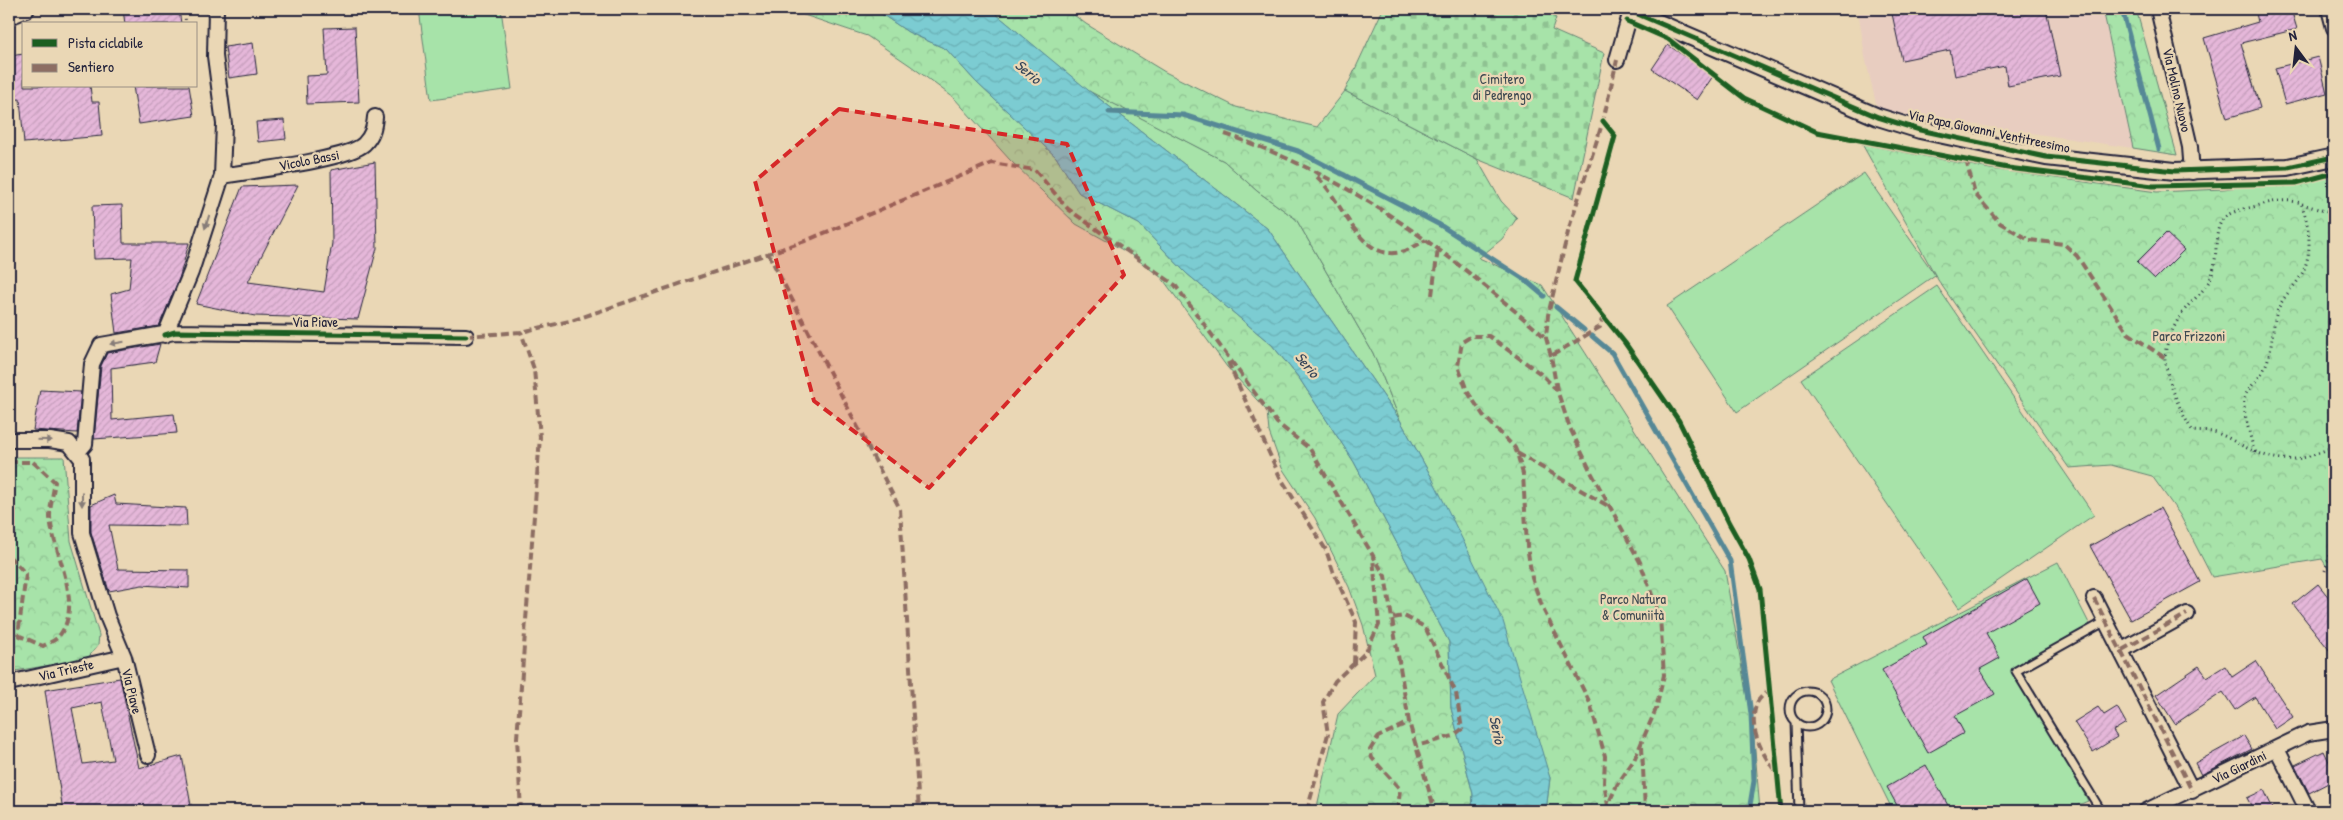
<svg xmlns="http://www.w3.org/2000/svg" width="2343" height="820" font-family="'Patrick Hand',sans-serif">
  <defs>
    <pattern id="forest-crowns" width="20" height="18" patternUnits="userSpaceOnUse" patternTransform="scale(1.25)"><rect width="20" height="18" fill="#a7e3a9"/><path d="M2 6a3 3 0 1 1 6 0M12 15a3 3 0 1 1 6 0" fill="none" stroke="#8fc292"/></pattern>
    <pattern id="cemetery-stones" width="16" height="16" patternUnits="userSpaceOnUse" patternTransform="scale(1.25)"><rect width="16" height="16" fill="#a7e3a9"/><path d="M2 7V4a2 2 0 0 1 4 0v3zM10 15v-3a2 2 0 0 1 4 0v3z" fill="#8fc292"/></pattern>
    <pattern id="water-waves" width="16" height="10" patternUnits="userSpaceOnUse" patternTransform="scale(1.25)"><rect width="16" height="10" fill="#7bccd2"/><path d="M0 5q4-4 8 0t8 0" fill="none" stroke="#6aafb5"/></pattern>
    <pattern id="building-hatch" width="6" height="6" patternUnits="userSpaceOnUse" patternTransform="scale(1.25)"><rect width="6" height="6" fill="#e5b7d9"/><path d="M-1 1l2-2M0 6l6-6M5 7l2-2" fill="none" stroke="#c49dbb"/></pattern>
  </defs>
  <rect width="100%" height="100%" fill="#ead7b5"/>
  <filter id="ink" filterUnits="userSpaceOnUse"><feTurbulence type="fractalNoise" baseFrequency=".02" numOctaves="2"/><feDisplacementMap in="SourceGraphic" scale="10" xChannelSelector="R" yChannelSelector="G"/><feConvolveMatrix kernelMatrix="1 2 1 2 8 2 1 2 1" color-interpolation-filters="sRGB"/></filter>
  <g filter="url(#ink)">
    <!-- built -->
    <path fill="#e8cdc0" d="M1858 9H2103L2133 148 1908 115 1877 108 1865 57Z"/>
    <!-- green -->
    <path fill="#a7e3a9" stroke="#648272" d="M419 9H501L512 89 431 100Z
      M1088 90 1224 161 1257 191 1296 219 1373 353 1400 420 1268 229Z
      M1864 173 1935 275 1737 412 1667 306Z
      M1937 286 2094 515 1959 608 1801 379Z
      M2058 562 2094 633 2022 670 2088 801 2064 811H1893L1828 680Z"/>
    <!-- forest -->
    <path fill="url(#forest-crowns)" stroke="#648272" d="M786 9H874L908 32 946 49 976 82 1056 157 1079 193 1139 224 1186 273 1272 345 1299 378 1354 462 1449 642 1451 708 1473 794 1472 811H1316L1338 714 1375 675 1363 625 1349 587 1315 518 1282 468 1269 432 1267 411 1227 367 1162 278 1130 254 1076 224 1010 160 954 98 911 66 867 36Z
      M990 9H1066L1086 24 1165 72 1236 107 1317 127 1345 91 1477 159 1501 201 1517 218 1502 239 1479 258 1542 285 1725 571 1754 738 1760 811H1546L1550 778 1432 478 1400 420 1373 353 1296 219 1257 191 1224 161 1087 90Z
      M2103 9H2136L2177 155 2133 148Z
      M1862 144 1990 169 2157 192 2224 189 2334 174V578L2322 559 2212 577 2180 515 2152 476 2111 465 2069 468 1938 280Z
      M9 457H64L71 541 99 635 98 645 87 659 9 672Z"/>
    <!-- cemetery -->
    <path fill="url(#cemetery-stones)" stroke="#648272" d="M1383 9H1541L1556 18 1552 30 1604 53 1574 198 1477 159 1345 91Z"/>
    <!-- water -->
    <path fill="url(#water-waves)" stroke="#578896" d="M874 9H990L1088 90 1268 229 1400 420 1432 478 1503 621 1550 778 1546 811H1472L1473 794 1451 708 1449 642 1354 462 1299 378 1272 345 1186 273 1139 224 1079 193 1056 157 976 82 946 49 908 32Z"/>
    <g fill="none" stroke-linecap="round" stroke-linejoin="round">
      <!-- stream -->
      <path stroke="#578896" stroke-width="5" d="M2122 9 2159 149
        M1109 112 1183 115 1298 151 1440 225 1525 280 1544 296
        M1556 307 1584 330
        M1592 336 1612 353 1730 561 1751 714 1754 781 1749 811"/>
    </g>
    <!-- building -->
    <path fill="url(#building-hatch)" stroke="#22223b" fill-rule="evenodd" d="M123 9H179L181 24H125Z
      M1891 9H2046L2060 76 2008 86 2005 66 1955 76 1950 50 1902 60Z
      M2255 9H2291L2297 29 2241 43 2260 108 2227 118 2204 38 2258 22Z
      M355 27 359 102 307 104 306 76 327 75 324 28Z
      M253 43 257 74 229 78 225 47Z
      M1668 45 1713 76 1697 100 1652 69Z
      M24 54V86H90L92 102H99L102 136 24 143 20 99 9 100V56Z
      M2318 57 2327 93 2285 104 2275 68Z
      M133 86H189L194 116 139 124Z
      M284 120 286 139 258 142 256 122Z
      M375 162 377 248 358 319 255 316 196 304 242 187 298 185 248 282 324 292 332 243 331 170Z
      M122 205 123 243H189L179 279 159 326 116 333 111 294 129 289 132 258 94 259 92 206Z
      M2166 233 2184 250 2155 279 2137 262Z
      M160 344 155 362 111 368 112 420 174 414 177 433 94 439 101 366 107 353Z
      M40 390 81 392 77 433 33 430Z
      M114 495 116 504 186 508 187 526 109 525 118 569 189 570V588L142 585 109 591 91 532V505Z
      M2160 508 2200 582 2131 620 2090 546Z
      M2027 579 2040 603 1986 633 2000 658 1980 669 1995 694 1955 716 1964 733 1928 753 1882 670 1927 645 1923 637Z
      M2318 584 2334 604V656L2293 604Z
      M2256 661 2293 717 2275 729 2255 697 2235 710 2223 692 2175 724 2156 695 2199 666 2207 677 2225 666 2232 677Z
      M120 678 139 768 182 756 192 811H151V807L132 811H63L45 690ZM102 702 113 760 83 764 72 708Z
      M2098 707 2104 715 2117 707 2126 723 2113 731 2117 737 2093 752 2074 722Z
      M2244 736 2252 749 2201 775 2195 763Z
      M2324 751 2334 772V780L2309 793 2295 765Z
      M1926 765 1951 811H1900L1887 787Z
      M2264 790 2274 811H2254L2247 798Z"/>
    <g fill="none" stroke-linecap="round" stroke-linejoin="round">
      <defs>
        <path id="service" d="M1790 709a18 18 0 1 1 36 0a18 18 0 1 1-36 0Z
          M1796 722 1799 811
          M2101 811 2016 671 2106 621"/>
        <path id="minor" d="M2158 9 2190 147 2192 172
          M2329 9 2334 28
          M1617 60 1631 11
          M222 176C250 171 347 160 364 144 372 136 374 128 375 117
          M165 335 191 272 222 176 224 124 215 56 216 9
          M9 440H50L69 443 82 459V533L107 616 124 657 148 755
          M78 452 85 444 92 364 101 345 175 332 466 336
          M2094 598 2192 791
          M2122 650 2187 614
          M9 683 124 657
          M2277 749 2308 811
          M2146 811 2308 733 2334 729"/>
        <path id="tertiary" d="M1626 9 1878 117 1920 130 2046 157 2175 171 2288 167 2334 157
          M9 16 26 9"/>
      </defs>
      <!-- service casing -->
      <use href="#service" stroke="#22223b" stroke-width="11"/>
      <!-- minor casing -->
      <use href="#minor" stroke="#22223b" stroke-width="18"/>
      <!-- tertiary casing -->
      <use href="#tertiary" stroke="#22223b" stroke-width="20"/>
      <!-- path -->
      <path stroke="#22223b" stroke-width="3" stroke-dasharray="1 4" stroke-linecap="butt" d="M184 9 186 24
        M2302 204 2334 214
        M2254 452C2252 440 2242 410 2244 399 2247 388 2258 381 2263 371 2273 353 2271 334 2276 315 2279 303 2288 293 2296 283 2314 260 2311 230 2301 203 2284 198 2270 202 2253 207 2244 209 2231 211 2224 218 2211 231 2221 263 2208 283 2200 296 2186 305 2179 318 2173 328 2165 345 2165 357 2164 373 2183 419 2193 431 2200 432 2207 431 2213 432 2223 434 2233 441 2241 445 2278 464 2297 464 2334 446
        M2325 571 2334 541"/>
      <!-- service -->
      <use href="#service" stroke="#ead7b5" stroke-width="7"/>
      <!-- minor -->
      <use href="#minor" stroke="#ead7b5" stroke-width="14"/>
      <!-- tertiary -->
      <use href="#tertiary" stroke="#ead7b5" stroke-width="16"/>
      <!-- quiet -->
      <path stroke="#8d6e63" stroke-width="4" stroke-dasharray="8 4" stroke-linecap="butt" d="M1225 134C1352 177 1446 250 1546 338
        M1966 160 1975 194 2000 223 2029 240 2064 244 2077 256 2128 333 2165 358
        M1317 177C1343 199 1359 266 1405 251 1412 248 1419 244 1426 240
        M768 253 900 509 919 811
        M1432 295 1438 249
        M466 336 521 332 574 320 805 241 992 163 1035 170 1068 209 1175 285 1277 423 1310 449 1385 576 1409 722 1435 811
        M1551 356 1546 338 1548 315 1569 228 1603 121 1617 60
        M1228 362 1280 477 1326 550 1333 571 1356 622 1354 663
        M1557 390 1551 356 1600 327 1603 315
        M1517 453 1610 507
        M9 462H33L55 482C53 493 50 506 50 517 53 553 85 604 59 636 55 641 48 643 43 646L18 635 9 636
        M9 556 26 574 18 635
        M2094 598 2192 791
        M1393 618 1404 616 1425 627 1456 693 1462 729 1453 736 1416 746
        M2122 650 2187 614
        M1770 688C1766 693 1759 698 1757 703 1747 727 1762 754 1776 772
        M1642 746 1645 811
        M521 811 517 738 540 437 534 369 521 332
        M1307 811 1328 734 1323 702 1335 681 1366 652 1379 625 1373 557
        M1398 811 1400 789 1372 758 1370 750 1378 737 1409 722
        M1605 811 1617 785 1634 760 1656 709 1664 675 1660 617 1640 562 1591 472 1570 428 1557 390 1541 374 1489 336H1472L1462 342 1458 366 1467 391 1483 415 1515 448 1517 453 1523 474 1527 546 1532 578 1543 609 1590 703 1605 756 1604 783 1609 811"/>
      <defs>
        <path id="cycleway" d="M1626 9 1878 117 1920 130 2046 157 2175 171 2288 167 2334 157
          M1627 21 1668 39 1744 98 1817 132 2008 168 2153 186 2296 183 2334 173
          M1603 121 1615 136 1575 281 1625 343 1679 421 1729 523 1749 559 1760 589 1781 811
          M165 335 175 332 466 336"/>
      </defs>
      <!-- cycleway casing -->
      <use href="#cycleway" stroke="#ead7b5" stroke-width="8"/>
      <!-- cycleway -->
      <use href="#cycleway" stroke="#1b5e20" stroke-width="5"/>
    </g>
    <!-- one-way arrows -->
    <defs><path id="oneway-solid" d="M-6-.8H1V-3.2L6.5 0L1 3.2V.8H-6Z" transform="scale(1.25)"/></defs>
    <g fill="#867c78">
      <use href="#oneway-solid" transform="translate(207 222) rotate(108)"/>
      <use href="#oneway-solid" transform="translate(117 343) rotate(171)"/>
      <use href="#oneway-solid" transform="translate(45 440) rotate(2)"/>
      <use href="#oneway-solid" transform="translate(82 499) rotate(90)"/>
    </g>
  </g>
  <!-- marked area -->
  <path fill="#d62828" fill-opacity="0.2" stroke="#d62828" stroke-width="4" stroke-dasharray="10 6" stroke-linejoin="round" d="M839 109 1067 144 1124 275 929 488 814 401 755 181Z"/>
  <g text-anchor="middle" stroke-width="4.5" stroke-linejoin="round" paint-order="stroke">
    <!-- park labels -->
    <g font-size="14" fill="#3d4951" stroke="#ead7b5">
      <text x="1502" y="84">Cimitero<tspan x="1502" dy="16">di Pedrengo</tspan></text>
      <text x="2189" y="341">Parco Frizzoni</text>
      <text x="1633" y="604">Parco Natura<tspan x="1633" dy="16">&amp; Comuniità</tspan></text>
    </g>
    <!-- street labels -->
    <g font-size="14" fill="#22223b" stroke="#ead7b5">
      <text transform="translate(2177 90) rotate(77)" y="5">Via Molino Nuovo</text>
      <text transform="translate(1989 131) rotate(12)" y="5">Via Papa Giovanni Ventitreesimo</text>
      <text transform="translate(309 160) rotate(-11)" y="5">Vicolo Bassi</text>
      <text x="315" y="327">Via Piave</text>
      <text transform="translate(66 670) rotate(-13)" y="5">Via Trieste</text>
      <text transform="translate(132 691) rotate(76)" y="5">Via Piave</text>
      <text transform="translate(2239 767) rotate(-26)" y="5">Via Giardini</text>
    </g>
    <!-- water labels -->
    <g font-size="15" font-style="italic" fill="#344459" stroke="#ead7b5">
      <text transform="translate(1028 72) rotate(40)" y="5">Serio</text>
      <text transform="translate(1307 365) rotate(50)" y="5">Serio</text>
      <text transform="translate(1497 730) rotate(78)" y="5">Serio</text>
    </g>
  </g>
  <!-- margin -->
  <rect width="2343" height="820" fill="none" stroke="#ead7b5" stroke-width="30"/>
  <rect x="15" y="15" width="2313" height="790" fill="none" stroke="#22223b" stroke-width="2" filter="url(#ink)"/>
  <!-- legend -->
  <rect x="22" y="22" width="175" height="65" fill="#ead7b5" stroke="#9a8f84"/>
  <rect x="32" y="39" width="25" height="8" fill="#1b5e20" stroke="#9a8f84"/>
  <text x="68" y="48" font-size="15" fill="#22223b">Pista ciclabile</text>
  <rect x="32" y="64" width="25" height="8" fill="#8d6e63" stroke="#9a8f84"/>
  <text x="68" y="72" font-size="15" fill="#22223b">Sentiero</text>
  <!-- north arrow -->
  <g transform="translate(2296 48) rotate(345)" stroke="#ead7b5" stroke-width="4" paint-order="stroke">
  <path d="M0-4L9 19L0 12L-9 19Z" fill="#22223b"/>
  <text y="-8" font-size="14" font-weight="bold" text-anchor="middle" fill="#22223b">N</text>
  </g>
</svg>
